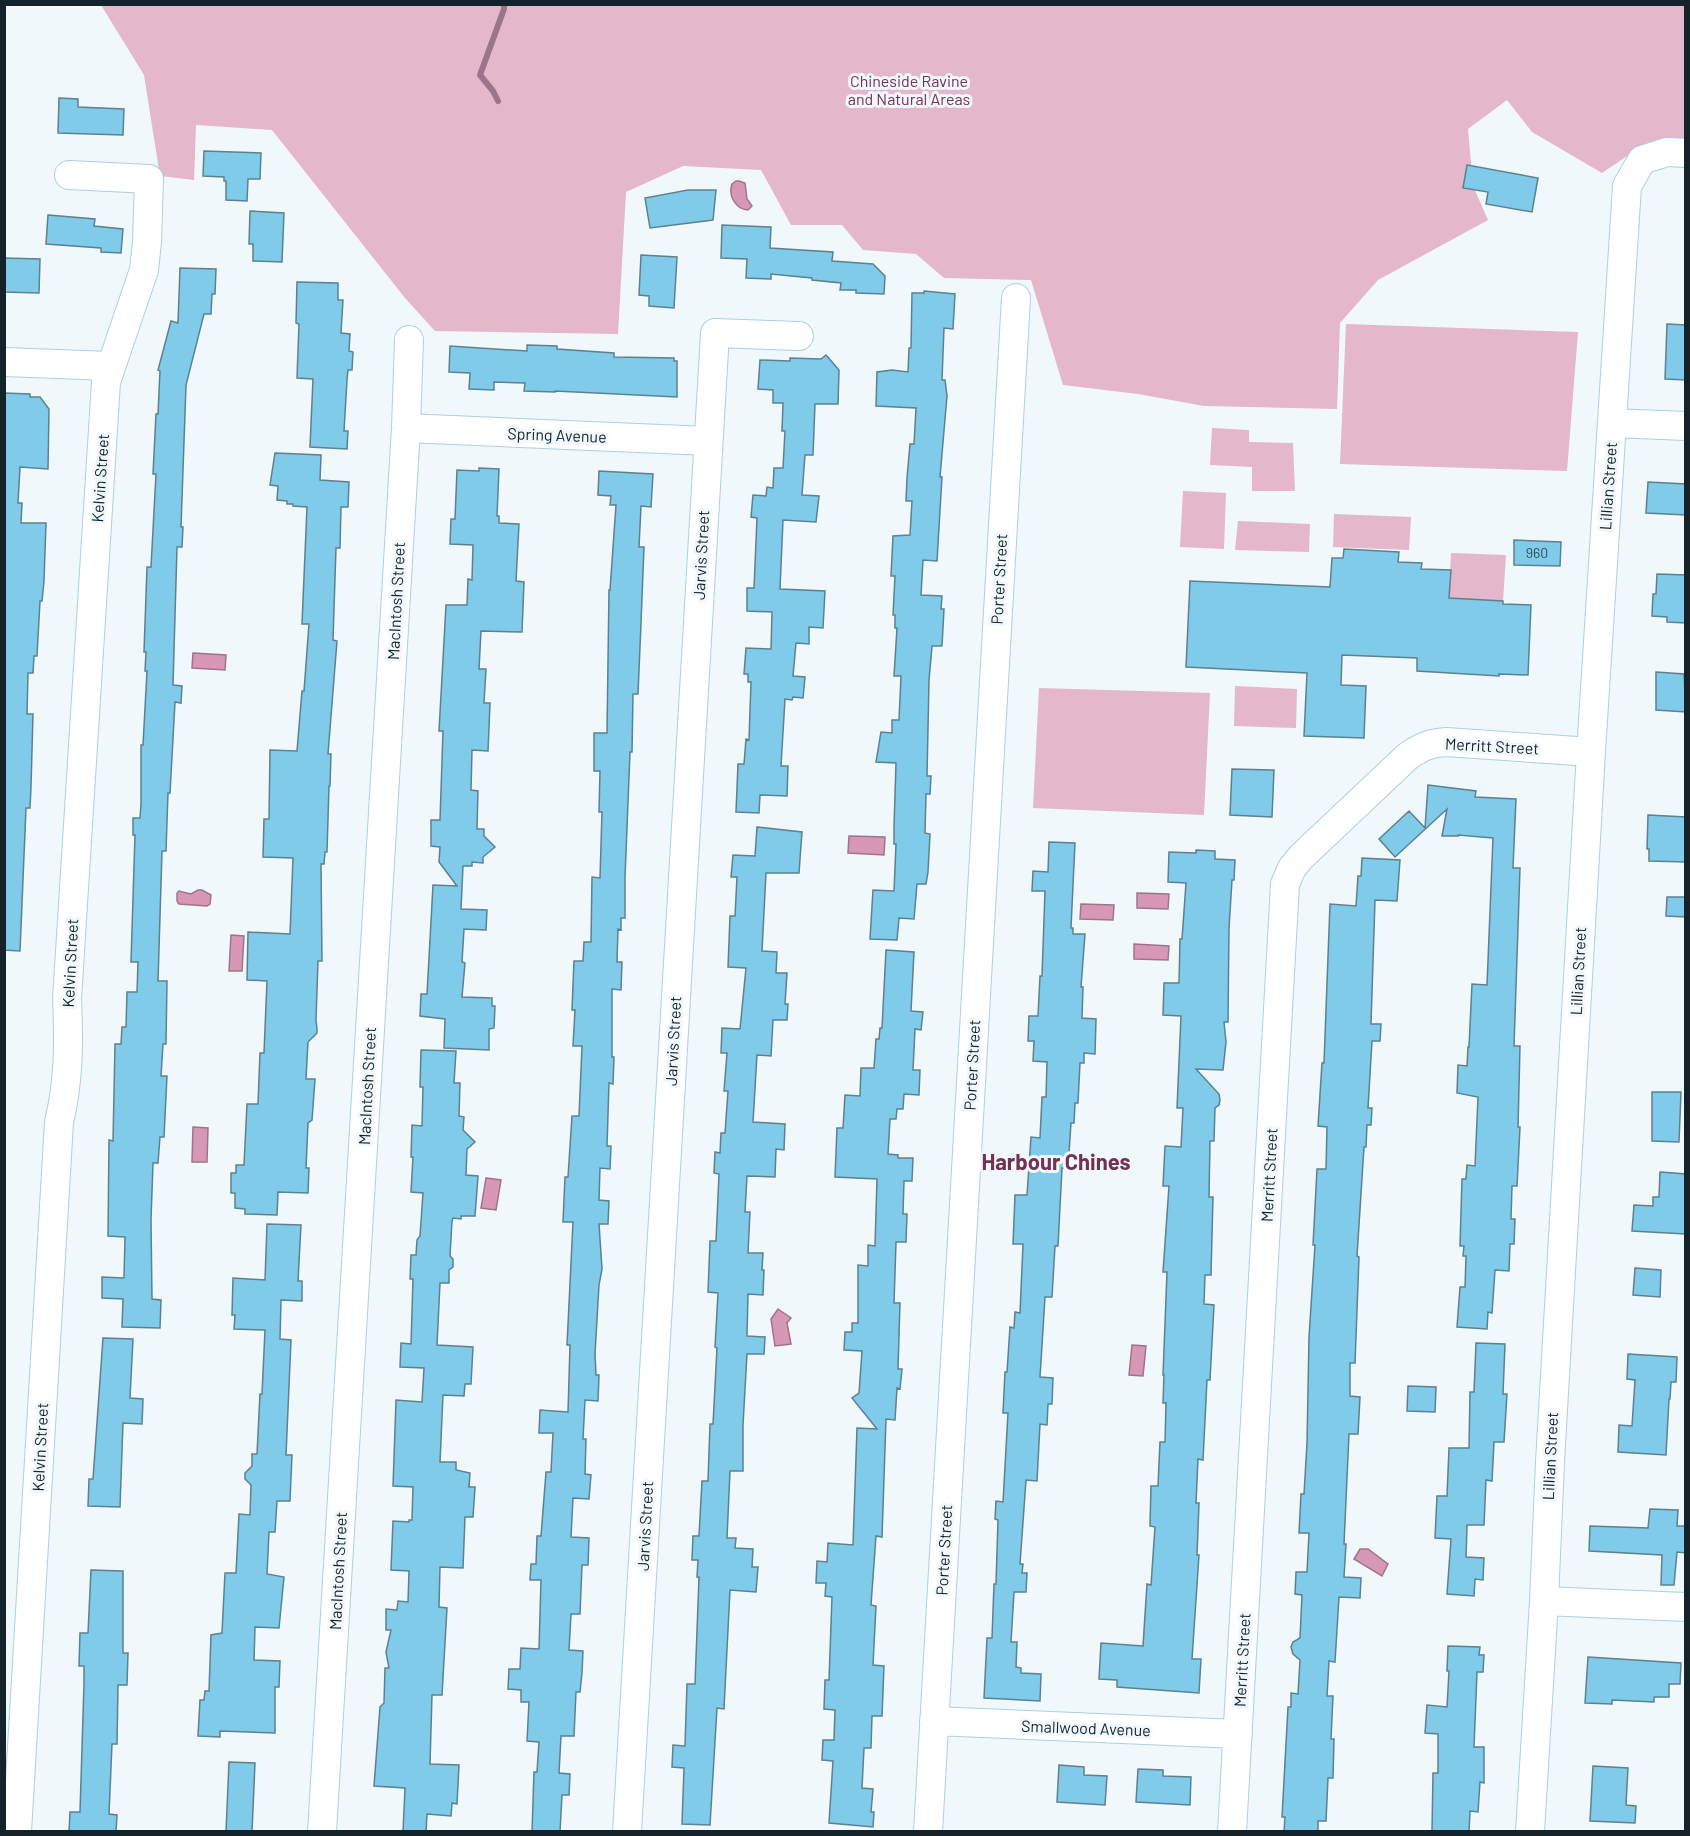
<svg xmlns="http://www.w3.org/2000/svg" width="1690" height="1836" font-family="Barlow,sans-serif">
  <rect width="100%" height="100%" fill="#f0f8fb"/>
  <!-- green -->
  <path fill="#e4b7cb" d="M101 5H1685V139L1633 152 1602 173 1532 132 1507 100 1468 129 1473 186 1488 220 1378 280 1340 323 1337 409 1204 406 1138 394 1063 385 1031 280 944 278 916 254 863 250 842 225H791L761 170 683 166 626 192 618 334 435 331 405 298 272 130 196 125 194 180 160 176 144 75Z
    M1346 324 1578 332 1567 471 1340 464Z
    M1212 428 1249 430V442L1293 443 1295 491H1252V467L1210 465Z
    M1183 491 1226 493 1224 549 1180 547Z
    M1334 514 1411 517 1409 550 1333 547Z
    M1238 521 1310 524 1309 552 1235 550Z
    M1451 553 1506 555 1503 601 1449 598Z
    M1235 686 1297 689 1296 728 1234 726Z
    M1039 688 1210 693 1204 815 1033 808Z"/>
  <!-- water -->
  <path fill="#d898b5" stroke="#9d758b" stroke-width="1.5" d="M736 181H739L745 183 747 199 752 206 748 210C735 209 728 195 732 184Z
    M193 653 226 655 225 670 192 668Z
    M849 836 885 837 884 855 848 853Z
    M198 890H202L211 895 210 904 207 906 179 904 177 901V893L179 891 191 894Z
    M1137 893 1169 894 1168 909 1137 908Z
    M1081 904 1114 905 1113 920 1080 919Z
    M231 935 244 936 242 971H229Z
    M1134 944 1169 946 1168 960 1134 959Z
    M193 1127 208 1128 207 1162H192Z
    M486 1178 501 1180 496 1210 481 1208Z
    M778 1309 791 1318 787 1323 791 1344 775 1346 771 1319Z
    M1132 1345 1146 1346 1143 1376 1129 1375Z
    M1360 1549H1368L1388 1564 1382 1576 1354 1559Z"/>
  <g fill="none" stroke-linecap="round" stroke-linejoin="round">
    <!-- stream -->
    <path stroke="#9d758b" stroke-width="6" d="M498 101 493 91 480 75 504 9V4"/>
  </g>
  <!-- building -->
  <path fill="#81cbea" stroke="#5c8191" stroke-width="1.5" d="M59 98 78 99V107L124 109 123 135 58 133Z
    M204 151 261 153 260 179H248L247 201 226 200V181H224V177L203 176Z
    M1467 165 1538 178 1532 212 1486 204 1488 192 1463 188Z
    M688 190H716L713 220 650 228 645 198Z
    M250 211 284 213 282 262 253 261V244H249Z
    M48 215 95 219 94 226 123 229 121 253 101 252V248L46 244Z
    M722 225 771 227 770 248 833 252 832 261 873 264 885 276 884 294 856 293V290H840L841 283 812 280V278L771 274V279L746 278 747 259 721 258Z
    M641 255 677 257 674 308 649 306V296L639 295Z
    M4 258 40 259 39 293 4 292Z
    M180 268 216 269 215 294H212L211 314H204L186 385 181 527H183L182 547H177L173 685 182 686 181 703 175 702 170 793H168L166 851H162L158 981H167L166 1044H163L161 1076H167L164 1137H160L158 1163H153L151 1220 152 1299 161 1300 160 1328 122 1327 123 1299 102 1298V1277L124 1278 125 1237 108 1236 109 1140 113 1141 115 1044H121L122 1027H126L127 992H137L138 962H131L135 835H133V818H140L141 804V745H143L147 671H145L146 652H144L147 567H151L156 474H153L156 414H158L160 371 158 370 171 321 178 323Z
    M297 282 338 283V300H343L341 333 350 334 349 351 353 352 352 370H348L347 380 344 431H348L347 449 310 447 313 379 297 378 299 324 296 323Z
    M924 291 955 294 953 329 944 328 942 380H945L947 396 940 477H942L937 561 923 560 921 595 942 596 941 609H944L942 646H932L929 680 927 776H931L930 794H926L925 833 930 834 928 872 926 884H917L914 919 899 918 897 940 870 939 873 890 894 891 896 844H894V827L896 763 876 762 881 732 892 733V720H899L901 676H894L897 628H895V615H893L895 576H891L893 536 910 535 912 501H906L907 478 910 444H914L916 408 876 406 877 372 892 370 908 372 909 348H911L912 293H924Z
    M1667 324 1686 325V380L1665 379Z
    M527 345 557 346V349L614 353V357L674 358V361H677V397L555 391V392L524 391 525 383 494 382V390L469 389 470 373 449 372 450 346 527 351Z
    M826 355 839 370 838 404H815L813 455H805L802 495 819 496 816 522 783 520 780 589 825 591 823 628 809 627V644L796 643 793 676 805 677 803 698 793 697 792 700 785 699 781 766H788L787 796 760 795 759 813 736 812 738 764H744L746 739 749 740 751 682H748V674H744L746 648 771 649 772 612 747 611V588H754L757 518 751 517 753 495 766 496 767 487 773 488 774 468H783L785 431H782L783 403H773V390L758 389 760 360 790 361V358L821 359Z
    M4 393 30 394V397H40L49 409 48 469 20 467 18 503H22L21 523H46L44 581 42 601H40L37 656H34L33 673H28L27 714H33L31 787 30 808H26L20 951 4 950Z
    M275 453 321 455 320 480 349 482 348 507H341L340 548H336L333 640 337 641 328 754H331L330 786H329L327 852H325L324 864H321L322 961H318L316 1020 317 1029V1033L308 1042 306 1079H315L312 1120 308 1123 306 1168H309L308 1193 278 1192 277 1215 245 1214V1209L235 1208V1193H231V1173H236V1165H244L247 1104H258L260 1053H264L267 981 247 980 248 932 290 934 293 858 263 857 264 819H269L270 750 297 751 302 691H304L309 624H302L307 507 293 506V504H287V501L277 500 278 486 270 485Z
    M479 468 499 469 497 516H499V523L519 524 516 581 524 582 522 632 481 631 479 669H486L484 703H490L488 751 472 750 471 790 478 791 477 829H484V836L495 847 483 857V863L472 862V866H463L461 909 487 910 486 930 464 929 462 962 465 963 462 997 492 998V1006H495L494 1028 489 1029V1050L444 1048 445 1019 420 1016 421 994H427L433 885 457 886 439 862 440 847 431 846V820H440L443 731H439L446 605H467L468 579 472 580 473 545 450 544 451 519H455L457 470 479 471Z
    M599 471 653 474 651 507 641 506 639 547H644L641 623 638 694H633L632 752H630L625 878V918H621V930L618 929 617 962H622L621 990 612 989V1057H614L613 1084 609 1083 607 1146H611L610 1169 600 1168 599 1200 609 1201 608 1224H599L602 1269 599 1285 595 1354 596 1375H599L598 1401 585 1400 583 1439H586L585 1474 591 1475 589 1499 573 1498 571 1537 589 1538 588 1565H582L580 1614H571L569 1650 583 1651 582 1673 580 1692H576L574 1736H561L559 1773 570 1774 569 1795H562L560 1832H532L534 1772H537L539 1742 527 1741 529 1702H521V1690L508 1689 509 1669H520L521 1648 539 1649 541 1580H530L531 1564H536L537 1536H541L546 1472H551L553 1433H539L540 1410 568 1412 570 1345H567L573 1222H563L565 1177H568L572 1116H579L582 1046H573L575 1010H572L574 961H583L584 942H591L592 877 600 878 602 812H599L600 771H594V733H607L609 590H610L616 505H610L611 496 598 495Z
    M1648 482 1686 484V515L1646 513Z
    M1514 540 1561 542 1560 566 1514 565Z
    M1344 549 1399 552 1398 562 1422 563 1421 569 1451 570 1449 598 1503 601V604L1531 605 1528 675 1499 674V676L1417 671V658L1342 655 1341 685 1366 686 1364 738 1304 736 1307 673 1186 667 1190 581 1330 587 1332 558H1343Z
    M1657 574 1686 575V623L1667 622V617L1652 616 1653 594H1656Z
    M1656 672 1684 674 1686 712 1656 710Z
    M1232 769 1274 770 1272 817 1230 815Z
    M1428 785 1476 791 1475 797 1516 799 1513 868H1520L1514 1046H1520L1518 1127H1520L1517 1186H1512L1511 1219H1515L1514 1244H1510L1509 1271 1495 1270 1492 1313 1488 1312 1487 1329 1457 1327 1460 1287H1465L1466 1256H1463L1464 1246H1460L1462 1179H1466L1467 1165 1475 1166 1478 1097 1457 1093 1458 1065 1467 1066 1468 1047H1469L1472 984 1487 985 1493 838 1458 835V836H1442L1447 809 1395 857 1379 839 1409 811 1425 828Z
    M1648 815 1686 817V862L1649 861V849H1647Z
    M757 827 802 832 799 873H766L762 951 777 952 776 973H787L785 1004H788L787 1020H773L771 1056 757 1055 753 1122 785 1124 784 1150 776 1149 775 1177 747 1176 745 1212H750L748 1253H763L762 1270H764L763 1295 748 1294 747 1336 765 1337 764 1354H747L743 1425V1471H730L727 1538H736L735 1548 753 1549 752 1567H758L756 1592 730 1590 724 1709 717 1708 710 1825 682 1824 684 1768 672 1767 673 1745 685 1746 687 1684H695L699 1577H697L698 1560H692L693 1536H699L702 1481H708L710 1424H713L717 1348 715 1347 718 1293 708 1292 710 1241H716L719 1174 714 1173 715 1152 720 1153 721 1133H725L728 1091H724L727 1053H721L722 1028 740 1029 746 968 728 967 730 916H735L737 877H731L733 855 755 856Z
    M1049 842 1075 843 1071 928H1073V934H1085L1081 987H1083L1082 1018 1096 1019 1095 1054 1084 1053V1063H1080L1078 1103H1075L1074 1123H1071L1068 1168H1062L1058 1246H1055L1052 1297H1045L1040 1377 1053 1378 1052 1404H1048L1047 1425 1040 1424 1037 1481 1026 1480 1020 1564H1023L1022 1573H1027L1026 1592H1014L1011 1642H1017L1016 1667 1021 1668V1673L1041 1674 1040 1701 984 1698 987 1638H992L994 1584H996L998 1520 995 1519 996 1501 1003 1502 1008 1413H1003L1005 1372H1007L1010 1327 1014 1328 1015 1312 1020 1313 1023 1244H1013L1015 1195H1027L1031 1137 1040 1138 1042 1097H1046L1047 1062 1033 1061 1034 1041H1028L1029 1016H1038L1040 976H1042L1045 891H1032L1033 871 1048 872Z
    M1196 850 1215 851V859L1235 860 1234 880H1232L1229 928 1228 1022H1224L1226 1042 1223 1070 1196 1069 1219 1094 1220 1100 1219 1105 1215 1108 1214 1141H1210L1209 1197H1213L1211 1275H1205L1204 1304 1214 1305 1210 1380H1207L1203 1460 1198 1459 1196 1503H1199L1197 1555H1199L1192 1659H1201L1199 1693 1117 1687V1680L1099 1679 1101 1643 1143 1646 1147 1584 1151 1585 1155 1527 1150 1526 1151 1486H1158L1160 1442H1165L1166 1403H1163L1164 1375H1163L1167 1272H1163L1169 1186H1163L1165 1146 1181 1147 1183 1108H1177L1181 1016 1163 1015 1164 983H1179L1180 939H1182L1186 883 1168 882 1169 852 1196 853Z
    M1362 858 1400 860 1397 901 1375 900 1371 1024H1381L1380 1041H1372L1368 1108H1372L1371 1125H1367L1366 1147H1364L1357 1256 1359 1257 1355 1363H1350V1396L1360 1397 1358 1434H1349L1344 1544H1346L1344 1577 1361 1578 1360 1598 1339 1597 1335 1662 1329 1661 1327 1696H1333L1331 1739H1334L1333 1778H1328L1326 1821H1318V1832H1284L1285 1817H1282L1288 1707H1291V1693L1298 1694 1300 1660 1293 1654 1291 1647 1293 1642 1300 1638 1302 1595 1295 1594 1296 1572H1307L1309 1533H1299L1301 1494H1304L1307 1443 1309 1337 1315 1245H1313L1317 1169H1326L1327 1127 1318 1126 1322 1063H1324L1330 904 1356 906 1358 876H1361Z
    M1667 897H1686V917L1666 916Z
    M886 950 914 952 911 1011 923 1012 921 1030 915 1029 913 1070H920L919 1095 904 1094 903 1109H897L896 1119H890L888 1154 898 1155V1158H913L912 1181H904L903 1214H907L906 1242H896L894 1303H900L898 1369H902L900 1389 897 1388 895 1420 886 1419 882 1537 876 1536 871 1605 876 1606 873 1665 884 1666 882 1716H872L871 1748H864L862 1788 873 1789 871 1812H874L873 1827 829 1823 833 1761 822 1760 823 1740H834L835 1710 824 1709 825 1680H829L832 1597 825 1596 826 1583H816L817 1561 827 1562 828 1543 853 1545 857 1428 877 1429 852 1398 859 1393 862 1351 844 1350 845 1332H852V1323H858V1265L868 1266V1245L875 1246 877 1179 835 1177 837 1128H843L845 1095 860 1096 861 1068H874L876 1039H879L880 1028H882Z
    M421 1050 456 1051 454 1083H460L459 1116 464 1117 463 1130 475 1142 467 1149 466 1175 478 1176 475 1216H461V1219L453 1218 452 1221 450 1256 453 1259V1267L449 1270V1283H440L437 1345 473 1347 471 1384H465L464 1396 443 1395 440 1462H456V1470L470 1473 469 1487H475L473 1517H465L463 1568 440 1567 439 1607 447 1608 442 1695H432L430 1764 459 1765 457 1804 452 1803 451 1816 427 1814 426 1832H403L405 1788 374 1786 380 1707 384 1703 385 1668H389L386 1652 391 1630H386V1609L397 1610 398 1601 408 1602 409 1571 391 1570 393 1521 409 1522V1520H412L413 1487 393 1486 396 1400 422 1402 424 1368 400 1367 401 1343 411 1344 413 1279H410L411 1255H416L417 1240 420 1236 423 1193 411 1192 413 1157H411L412 1125 422 1126 423 1087H420Z
    M1652 1092H1681L1679 1142 1652 1141Z
    M1660 1172 1686 1174 1685 1234 1632 1231 1634 1205 1653 1206V1197H1659Z
    M267 1224 301 1225 298 1281H302V1301L281 1300 280 1339 291 1340 286 1455H292L290 1501H277L275 1532H269L267 1574 284 1577 279 1628 255 1627 254 1660 280 1661 279 1687H275V1733L220 1731V1737L198 1736 200 1700H204L205 1691H209L211 1635 222 1633 225 1573H236L239 1514 250 1515 251 1485 245 1479V1473L252 1466V1454H257L260 1394H262L265 1330 234 1329 235 1315H232L233 1278 265 1280Z
    M1635 1268 1661 1270 1660 1297 1633 1295Z
    M103 1338 133 1339 130 1398 143 1399 142 1424 123 1423 120 1507 88 1506 89 1479H93Z
    M1476 1343 1505 1344 1503 1394H1507L1504 1442H1494L1492 1481 1486 1480 1484 1525H1467L1466 1557 1484 1558 1483 1580 1475 1579 1474 1596 1447 1594 1451 1539 1435 1538 1437 1496H1447L1449 1448H1469L1470 1392H1474Z
    M1628 1354 1677 1357 1676 1382H1671L1670 1399H1669L1666 1455 1618 1452 1619 1425 1632 1426 1635 1380 1627 1379Z
    M1408 1386 1436 1387 1435 1412 1407 1411Z
    M1650 1509 1678 1510 1677 1526H1686V1553L1677 1552 1674 1585H1661L1662 1555 1589 1551 1590 1526 1648 1528Z
    M91 1570 123 1571V1653H128L127 1685H118L117 1744H112L109 1814 117 1815 116 1832H69L70 1812H80L84 1684V1666H79L80 1633H88Z
    M1448 1646 1480 1647 1479 1655H1484L1483 1672H1477L1474 1747H1484V1783L1480 1782 1478 1812 1470 1811 1469 1832H1432L1433 1773H1438V1734L1425 1733 1427 1705 1447 1707 1449 1671H1447Z
    M1588 1657 1681 1663 1680 1684H1669V1697H1654V1702L1612 1700V1704L1585 1703Z
    M229 1762 255 1763 252 1832H226Z
    M1059 1765 1084 1767V1775L1107 1776 1105 1805 1057 1802Z
    M1593 1766 1628 1768 1626 1805 1636 1806 1635 1823 1590 1821Z
    M1138 1769 1163 1770V1776L1191 1777 1190 1805 1136 1802Z"/>
  <g fill="none" stroke-linecap="round" stroke-linejoin="round">
    <defs>
      <path id="minor" d="M4 362 111 366
        M1613 423 1686 426
        M406 428 708 441
        M1544 1601 1686 1607
        M934 1721 1238 1734
        M17 1832 59 1122C69 1081 69 1041 67 999L106 382 144 270 147 242 149 179 69 175
        M322 1832 406 428 409 340
        M627 1832 715 333 799 336
        M928 1832 1016 298
        M1232 1832 1285 884 1292 868 1301 857 1408 756C1421 747 1430 743 1446 742L1591 752
        M1530 1832 1544 1601 1550 1462 1591 752 1627 186 1642 160 1667 152 1686 153"/>
    </defs>
    <!-- minor casing -->
    <use href="#minor" stroke="#aad1e2" stroke-width="30"/>
    <!-- minor -->
    <use href="#minor" stroke="#fff" stroke-width="28"/>
  </g>
  <g text-anchor="middle" stroke-width="6" stroke-linejoin="round" paint-order="stroke">
    <!-- number labels -->
    <g font-size="14" fill="#2f4d5a">
      <text x="1537" y="558">960</text>
    </g>
    <!-- park labels -->
    <g font-size="16" fill="#7a2f56" stroke="#f0f8fb">
      <text x="909" y="87">Chineside Ravine<tspan x="909" dy="18">and Natural Areas</tspan></text>
    </g>
    <!-- street labels -->
    <g font-size="16" fill="#14232a" stroke="#f0f8fb">
      <text transform="translate(557 435) rotate(2)" y="6">Spring Avenue</text>
      <text transform="translate(100 478) rotate(-86)" y="6">Kelvin Street</text>
      <text transform="translate(1608 486) rotate(-86)" y="6">Lillian Street</text>
      <text transform="translate(701 555) rotate(-87)" y="6">Jarvis Street</text>
      <text transform="translate(999 579) rotate(-87)" y="6">Porter Street</text>
      <text transform="translate(396 601) rotate(-87)" y="6">MacIntosh Street</text>
      <text transform="translate(1492 746) rotate(3)" y="6">Merritt Street</text>
      <text transform="translate(70 963) rotate(-87)" y="6">Kelvin Street</text>
      <text transform="translate(1578 971) rotate(-87)" y="6">Lillian Street</text>
      <text transform="translate(673 1041) rotate(-87)" y="6">Jarvis Street</text>
      <text transform="translate(972 1065) rotate(-87)" y="6">Porter Street</text>
      <text transform="translate(367 1086) rotate(-87)" y="6">MacIntosh Street</text>
      <text transform="translate(1269 1175) rotate(-87)" y="6">Merritt Street</text>
      <text transform="translate(40 1447) rotate(-87)" y="6">Kelvin Street</text>
      <text transform="translate(1550 1456) rotate(-87)" y="6">Lillian Street</text>
      <text transform="translate(645 1526) rotate(-87)" y="6">Jarvis Street</text>
      <text transform="translate(944 1550) rotate(-87)" y="6">Porter Street</text>
      <text transform="translate(338 1571) rotate(-87)" y="6">MacIntosh Street</text>
      <text transform="translate(1242 1660) rotate(-87)" y="6">Merritt Street</text>
      <text transform="translate(1086 1728) rotate(2)" y="6">Smallwood Avenue</text>
    </g>
    <!-- district labels -->
    <g font-size="22" font-weight="bold" fill="#733253" stroke="#f0f8fb">
      <text x="1056" y="1170">Harbour Chines</text>
    </g>
  </g>
  <!-- border -->
  <rect width="1690" height="1836" fill="none" stroke="#14232a" stroke-width="12"/>
</svg>
